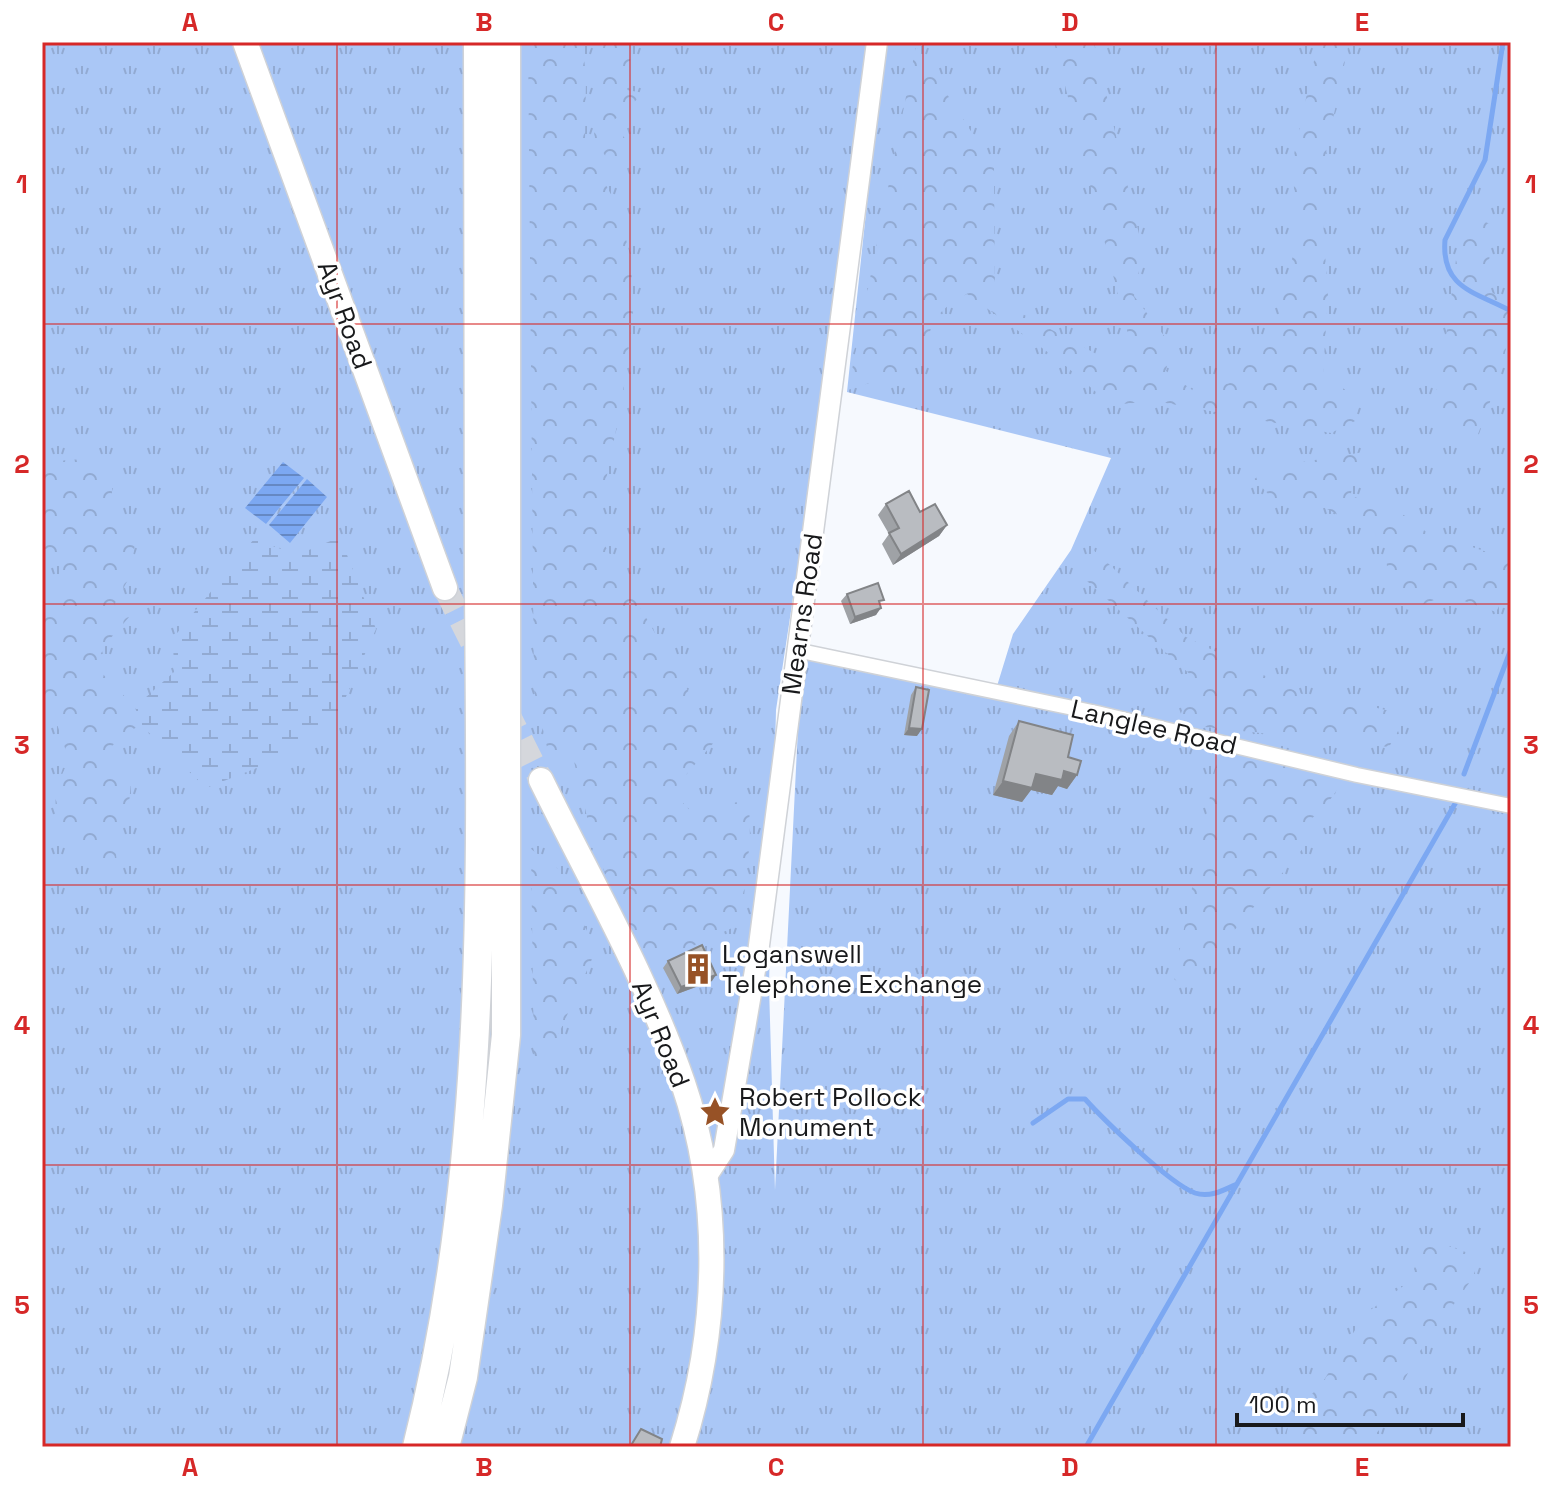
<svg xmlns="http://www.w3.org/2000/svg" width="1553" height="1489" font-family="'Space Grotesk',sans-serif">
  <defs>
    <pattern id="grass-tufts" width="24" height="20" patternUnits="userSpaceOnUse" patternTransform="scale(2)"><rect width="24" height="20" fill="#aac7f6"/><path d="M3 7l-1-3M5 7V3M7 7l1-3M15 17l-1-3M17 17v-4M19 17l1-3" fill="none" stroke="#92aad2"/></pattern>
    <pattern id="forest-crowns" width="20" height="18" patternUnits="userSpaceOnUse" patternTransform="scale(2)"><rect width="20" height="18" fill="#aac7f6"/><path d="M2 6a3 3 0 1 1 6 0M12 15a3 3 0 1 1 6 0" fill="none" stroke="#92aad2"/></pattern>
    <pattern id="wetland-marsh" width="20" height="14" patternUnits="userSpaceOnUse" patternTransform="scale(2)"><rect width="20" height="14" fill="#aac7f6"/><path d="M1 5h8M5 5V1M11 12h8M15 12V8" fill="none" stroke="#92aad2"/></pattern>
    <pattern id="water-rules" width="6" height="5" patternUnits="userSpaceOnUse" patternTransform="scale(2)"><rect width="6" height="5" fill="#7ca8f2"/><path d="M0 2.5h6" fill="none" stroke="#6588c3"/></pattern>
  </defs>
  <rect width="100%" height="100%" fill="#f6f9fe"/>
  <!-- grass -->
  <path fill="url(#grass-tufts)" d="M42 42H869L820 420 776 710 769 986 775 1190 802 648 997 686 1013 634 1071 550 1111 458 847 392 884 42H1511V1447H42Z"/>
  <!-- forest -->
  <path fill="url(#forest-crowns)" d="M528 42H582L586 75 585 145 617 206 631 258 633 312 623 395 596 530 716 740 672 791 697 818 749 797 750 840 741 924 655 963 648 964 595 851 573 757 552 769 534 690Z
    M600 42H632L627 90 644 93 613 121 630 146 611 164 595 141 592 113 600 95Z
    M1054 42H1094L1143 251 1134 296 1171 345 1166 371 1195 392 1230 383 1274 335 1298 234 1292 164 1318 42H1349L1320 181 1328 296 1323 373 1360 401 1355 421 1331 433 1155 401 1111 405 1060 361 967 294C934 311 926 327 927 364L848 390 916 46 994 167 995 299 1124 369 1128 334Z
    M1462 213 1493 225 1486 288 1511 306C1511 355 1488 406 1472 451L1434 401 1442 368Z
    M1364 452 1350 496C1384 504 1410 513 1434 540L1457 542 1511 560V583L1496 612 1447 595 1408 610 1389 594 1385 540 1323 507 1274 500 1254 479 1278 466Z
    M83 459 112 485C112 507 111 530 136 539L129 578 114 605 130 616 109 640 94 665 135 707 141 725 124 734 107 751 109 764 131 782 128 814 109 836 116 852 117 867 103 875 56 813 55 789 69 760 57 724 42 714V617L61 586V562L42 546V462Z
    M1094 550 1186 637 1320 703 1360 704 1390 711 1402 724 1389 747 1177 724 1194 678 1077 572Z
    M1220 746 1344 780 1325 807 1311 819 1310 840 1186 988 1174 979Z
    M531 849 558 869 596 950 544 1067 534 1060Z
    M1440 1243 1474 1255 1478 1263 1472 1279 1420 1351 1402 1384 1394 1412 1365 1447H1284L1291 1411 1319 1388 1365 1314 1406 1284 1425 1248Z"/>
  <!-- wetland -->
  <path fill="url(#wetland-marsh)" d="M340 537 376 629 333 726 277 760 206 788 141 725 135 707 174 672 173 638 254 539 297 555Z"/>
  <!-- water -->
  <path fill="url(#water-rules)" d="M283 462 304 478 266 524 245 508Z
    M307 479 327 497 290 543 269 525Z"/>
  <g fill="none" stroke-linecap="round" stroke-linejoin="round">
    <!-- stream -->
    <path stroke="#7ca8f2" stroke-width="5" d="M1503 42 1485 160 1445 240C1441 289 1476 292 1511 311
      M1464 774 1511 649
      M1033 1123 1068 1099H1085C1104 1120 1170 1184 1195 1193 1210 1198 1224 1190 1237 1184
      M1086 1447 1456 802"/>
    <!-- primary-tunnel -->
    <path stroke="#d5d7dc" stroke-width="24" stroke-dasharray="24 12" stroke-linecap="butt" d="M445 588 480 658
      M505 708 541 780"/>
    <defs>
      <path id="street" d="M796 650 1097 713 1357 775 1511 806"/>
      <path id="secondary" d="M705 1179 724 1150 758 953 877 42"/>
      <path id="primary" d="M245 42 445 588
        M541 780C590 880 647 978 683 1083 723 1200 719 1330 682 1447"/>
      <path id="highway" d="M417 1447C488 1166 481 875 479 588 478 406 479 224 478 42
        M445 1447 463 1377 488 1205 506 1035V42"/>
    </defs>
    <!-- street casing -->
    <use href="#street" stroke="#cfd2d7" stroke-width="17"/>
    <!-- secondary casing -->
    <use href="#secondary" stroke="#cfd2d7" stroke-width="23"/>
    <!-- primary casing -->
    <use href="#primary" stroke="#cfd2d7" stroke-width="27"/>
    <!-- highway casing -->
    <use href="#highway" stroke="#cfd2d7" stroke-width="31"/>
    <!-- street -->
    <use href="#street" stroke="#fff" stroke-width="14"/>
    <!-- secondary -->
    <use href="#secondary" stroke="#fff" stroke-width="20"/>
    <!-- primary -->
    <use href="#primary" stroke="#fff" stroke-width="24"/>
    <!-- highway -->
    <use href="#highway" stroke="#fff" stroke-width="28"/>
  </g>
  <!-- wall -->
  <path fill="#9fa2a6" d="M886 504 920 512 947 525 939 536 893 565 882 544 889 534 878 515Z
    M847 594 880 605 876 615 850 624 841 601Z
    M916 687 917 736 904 735 911 695Z
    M1019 721 1077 775 1067 789 1058 786 1052 795 1031 790 1022 802 993 795 1009 736Z
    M668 961 712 981 677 994 663 968Z"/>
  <!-- shaded-wall -->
  <path fill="#828487" d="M947 525 939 536 893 565 901 554Z
    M881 608 876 615 850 624 855 617Z
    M909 728 922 729 917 736 904 735Z
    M1064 771 1077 775 1067 789 1058 786 1052 795 1031 790 1022 802 993 795 1003 781 1036 774Z
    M716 975 712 981 677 994 681 987Z"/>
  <!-- building -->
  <path fill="#b9bcc1" stroke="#828487" stroke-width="2" d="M909 491 920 512 935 504 947 525 901 554 889 533 899 528 886 504Z
    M878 583 884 600 879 601 881 608 855 617 847 594Z
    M916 687 929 690 922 729 909 728Z
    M1019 721 1073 735 1068 757 1081 761 1077 775 1064 771 1062 780 1036 774 1032 788 1003 781Z
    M702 945 716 975 681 987 668 961Z
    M641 1429 662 1439 660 1447H630Z"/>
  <!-- grid -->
  <path fill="none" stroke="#d62828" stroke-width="2" stroke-opacity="0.55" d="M337 42V1447M630 42V1447M923 42V1447M1216 42V1447M42 324H1511M42 604H1511M42 885H1511M42 1165H1511"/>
  <!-- icons -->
  <defs>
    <symbol id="building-bare" viewBox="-9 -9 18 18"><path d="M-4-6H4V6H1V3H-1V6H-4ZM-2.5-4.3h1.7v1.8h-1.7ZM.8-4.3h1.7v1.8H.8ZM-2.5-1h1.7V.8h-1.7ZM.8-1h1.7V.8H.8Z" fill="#975226" stroke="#fff" stroke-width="2.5" paint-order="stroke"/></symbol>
    <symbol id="sight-bare" viewBox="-9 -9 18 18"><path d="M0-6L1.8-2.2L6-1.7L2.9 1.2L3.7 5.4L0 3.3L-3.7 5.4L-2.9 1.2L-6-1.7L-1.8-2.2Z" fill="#975226" stroke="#fff" stroke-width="2.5" paint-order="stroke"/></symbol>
  </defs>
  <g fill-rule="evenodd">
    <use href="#building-bare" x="676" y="947" width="44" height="44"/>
    <use href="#sight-bare" x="693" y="1090" width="44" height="44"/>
  </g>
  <g text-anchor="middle" stroke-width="7" stroke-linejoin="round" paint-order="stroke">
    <!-- street labels -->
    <g font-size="26" fill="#18191b" stroke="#fff">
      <text transform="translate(345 315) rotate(70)" y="9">Ayr Road</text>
      <text transform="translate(802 614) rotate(-82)" y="9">Mearns Road</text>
      <text transform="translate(1154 727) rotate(13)" y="9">Langlee Road</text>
      <text transform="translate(661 1034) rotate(68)" y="9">Ayr Road</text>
    </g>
    <!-- poi labels -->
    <g font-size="26" fill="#18191b" stroke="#fff" text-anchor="start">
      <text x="722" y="963">Loganswell<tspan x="722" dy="30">Telephone Exchange</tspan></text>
      <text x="739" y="1106">Robert Pollock<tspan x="739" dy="30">Monument</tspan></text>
    </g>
  </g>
  <!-- border -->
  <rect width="1553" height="1489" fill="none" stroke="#ffffff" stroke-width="88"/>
  <!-- scale -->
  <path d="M1237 1413v12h226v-12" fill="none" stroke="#18191b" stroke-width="4"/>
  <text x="1249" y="1413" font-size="24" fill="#18191b" stroke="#ffffff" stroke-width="6" paint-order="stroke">100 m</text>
  <rect x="44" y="44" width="1465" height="1401" fill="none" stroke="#d62828" stroke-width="3"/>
  <g font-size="26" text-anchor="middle" font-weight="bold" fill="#d62828">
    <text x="190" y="31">A</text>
    <text x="484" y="31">B</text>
    <text x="776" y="31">C</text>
    <text x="1070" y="31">D</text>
    <text x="1362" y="31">E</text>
    <text x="22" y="193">1</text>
    <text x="1531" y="193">1</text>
    <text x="22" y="473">2</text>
    <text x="1531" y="473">2</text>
    <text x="22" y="754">3</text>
    <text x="1531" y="754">3</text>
    <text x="22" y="1034">4</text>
    <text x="1531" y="1034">4</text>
    <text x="22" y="1314">5</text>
    <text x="1531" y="1314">5</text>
    <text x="190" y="1476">A</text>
    <text x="484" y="1476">B</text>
    <text x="776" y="1476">C</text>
    <text x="1070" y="1476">D</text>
    <text x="1362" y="1476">E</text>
  </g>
</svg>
